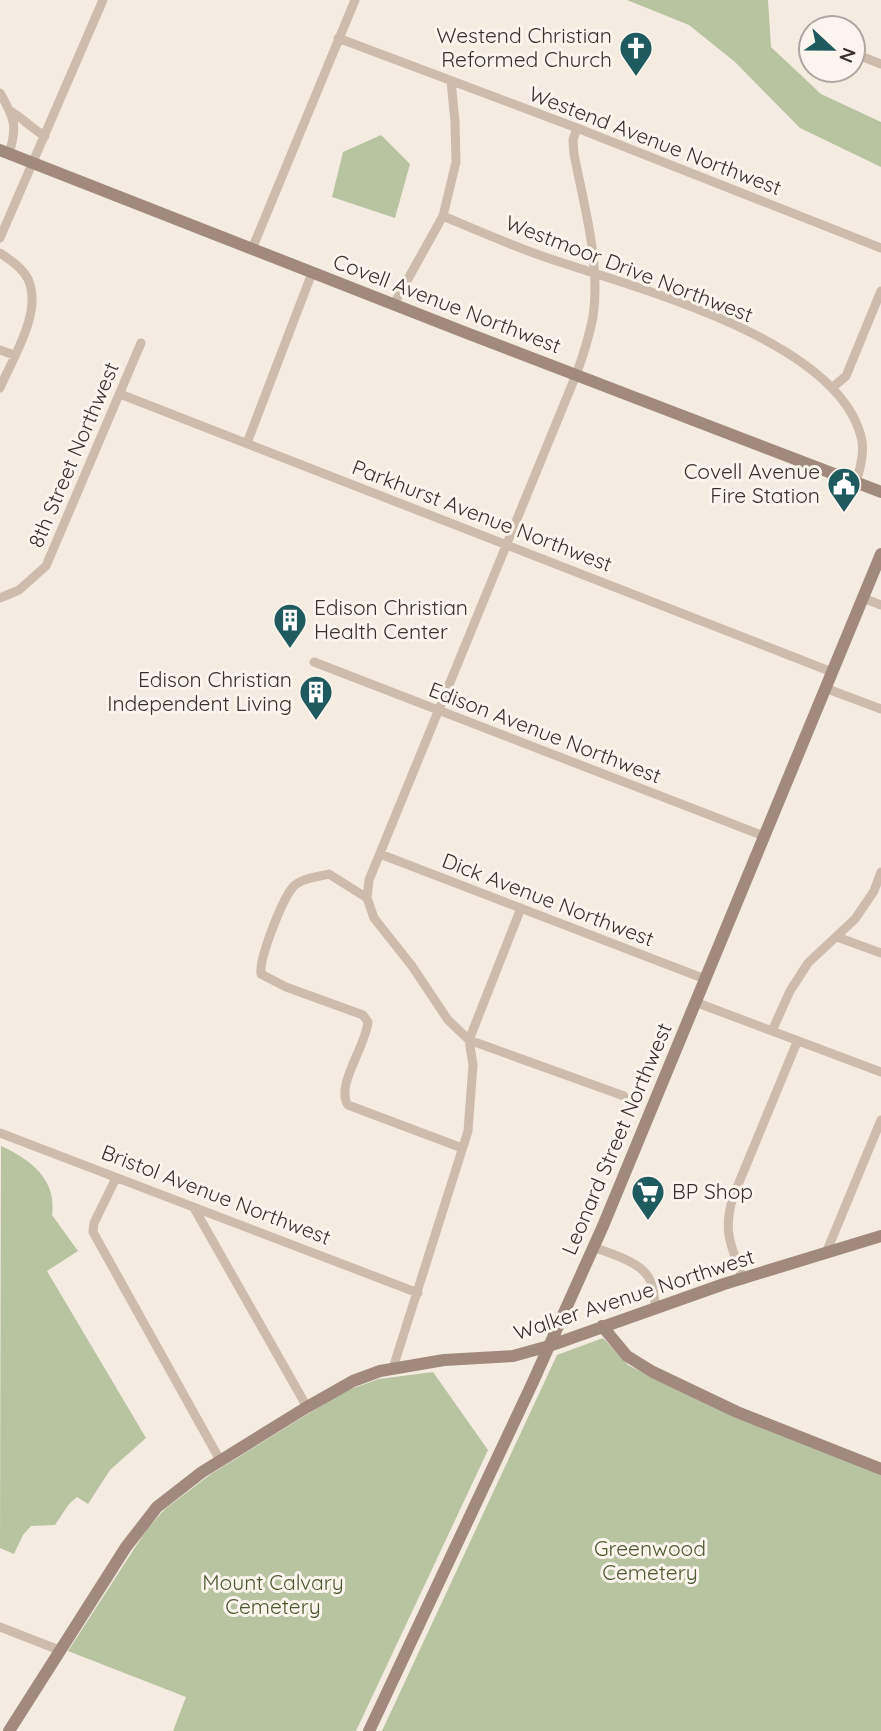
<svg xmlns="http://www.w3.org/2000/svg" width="881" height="1731" font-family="Quicksand,sans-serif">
  <rect width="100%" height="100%" fill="#f4ebe1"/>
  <!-- green -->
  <path fill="#b8c4a0" d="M627 0H768L771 47 821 94 881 122V167L800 128 735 62 689 25Z
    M381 135 410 164 395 218 332 197 343 152Z
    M1 1146C30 1159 57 1179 52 1215L78 1251 47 1271 146 1438 110 1470 88 1504 77 1497 69 1504 55 1525 31 1526 23 1535 14 1554 0 1548Z
    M603 1338 628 1365 670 1386 881 1469V1731H382L557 1355Z
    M433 1372 488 1450 356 1731H173L186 1697 68 1651 147 1529 165 1509 211 1474 345 1391 379 1379Z"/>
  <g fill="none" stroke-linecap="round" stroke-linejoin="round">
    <!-- street -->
    <path stroke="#cdbbac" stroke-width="9" d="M338 38 577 128 881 248
      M853 53 881 64
      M0 93C14 117 18 127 9 153
      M10 111C23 118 32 129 45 136
      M577 128 573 140 574 154C584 206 601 264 593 317 589 337 583 356 576 375L369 880 367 898 374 918 412 966 448 1020 469 1040 624 1096
      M443 216C476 230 508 244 542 256 627 286 842 338 862 441 864 455 860 469 856 482
      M0 238 103 0
      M252 249 355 0
      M0 253C10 260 22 267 28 279 43 312 13 357 0 388
      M394 304 443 216 456 162 455 122 451 81
      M0 350 14 355
      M833 387 846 376 881 291
      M120 394 832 672
      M247 443 312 273
      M0 598 19 590 46 566 141 343
      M863 598 881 605
      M314 662 764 836
      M825 688 881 709
      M380 854 705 979
      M367 898 329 874C318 877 301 878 293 887 282 900 259 958 261 974L286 987 363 1015 368 1022C366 1046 335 1086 348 1105L462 1148
      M837 937 881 953
      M695 1002 881 1072
      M772 1031 790 991 808 963 855 919 874 891 881 872
      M0 1133 418 1293
      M116 1178 94 1223 93 1232 220 1460
      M194 1208 307 1407
      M593 1247C611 1254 642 1262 650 1280 654 1288 654 1299 656 1308
      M826 1253 881 1120
      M743 1280C732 1246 722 1234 733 1197L797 1042
      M393 1368 468 1131 473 1065 469 1040 521 908
      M0 1627 59 1650"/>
    <!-- secondary -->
    <path stroke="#a18a7d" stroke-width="12" d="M0 150 464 332 881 492
      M602 1326 627 1356 653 1372 737 1412 881 1469
      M9 1731 126 1547 157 1507 202 1472 307 1407 353 1381 380 1371 444 1360 513 1356 549 1346 724 1284 881 1236
      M369 1731 532 1384 603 1226 881 554"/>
  </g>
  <!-- icons -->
  <defs>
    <symbol id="church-pin" viewBox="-11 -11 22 30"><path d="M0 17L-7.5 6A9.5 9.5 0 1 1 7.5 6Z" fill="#1f5a5e" stroke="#fbf5ee"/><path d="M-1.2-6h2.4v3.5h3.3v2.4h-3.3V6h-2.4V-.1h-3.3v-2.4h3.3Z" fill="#fff"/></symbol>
    <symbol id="civic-pin" viewBox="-11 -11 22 30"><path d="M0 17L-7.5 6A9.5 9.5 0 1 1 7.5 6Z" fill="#1f5a5e" stroke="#fbf5ee"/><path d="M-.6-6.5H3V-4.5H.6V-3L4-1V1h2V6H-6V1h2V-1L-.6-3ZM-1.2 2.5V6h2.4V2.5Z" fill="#fff"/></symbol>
    <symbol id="building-pin" viewBox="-11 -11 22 30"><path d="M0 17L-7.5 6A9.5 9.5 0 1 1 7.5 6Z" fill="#1f5a5e" stroke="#fbf5ee"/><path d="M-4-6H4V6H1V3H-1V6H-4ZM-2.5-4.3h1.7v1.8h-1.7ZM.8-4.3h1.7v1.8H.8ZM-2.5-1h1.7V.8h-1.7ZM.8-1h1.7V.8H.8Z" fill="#fff"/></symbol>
    <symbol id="supermarket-pin" viewBox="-11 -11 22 30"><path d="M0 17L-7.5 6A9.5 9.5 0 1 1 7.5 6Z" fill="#1f5a5e" stroke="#fbf5ee"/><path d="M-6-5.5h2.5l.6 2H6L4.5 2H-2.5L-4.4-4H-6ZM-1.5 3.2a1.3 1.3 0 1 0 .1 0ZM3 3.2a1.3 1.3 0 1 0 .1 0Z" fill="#fff"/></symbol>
  </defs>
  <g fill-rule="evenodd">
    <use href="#church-pin" x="617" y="29" width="38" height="52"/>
    <use href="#civic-pin" x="825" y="465" width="38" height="52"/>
    <use href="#building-pin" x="271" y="601" width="38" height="52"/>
    <use href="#building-pin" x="297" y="673" width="38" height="52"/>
    <use href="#supermarket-pin" x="629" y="1173" width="38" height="52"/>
  </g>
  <g text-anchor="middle" stroke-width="6" stroke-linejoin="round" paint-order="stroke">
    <!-- poi labels -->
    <g font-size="21" fill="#3b302b" stroke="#fbf5ee" text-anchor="end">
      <text x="612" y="43">Westend Christian<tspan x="612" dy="24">Reformed Church</tspan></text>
      <text x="820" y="479">Covell Avenue<tspan x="820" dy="24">Fire Station</tspan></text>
      <text x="314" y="615" text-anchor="start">Edison Christian<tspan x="314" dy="24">Health Center</tspan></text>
      <text x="292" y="687">Edison Christian<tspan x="292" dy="24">Independent Living</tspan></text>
      <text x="672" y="1199" text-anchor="start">BP Shop</text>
    </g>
    <!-- street labels -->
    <g font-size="21" fill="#3b302b" stroke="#fbf5ee">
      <text transform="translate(655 141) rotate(21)" y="7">Westend Avenue Northwest</text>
      <text transform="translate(629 269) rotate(21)" y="7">Westmoor Drive Northwest</text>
      <text transform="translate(447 304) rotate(21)" y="7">Covell Avenue Northwest</text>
      <text transform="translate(74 455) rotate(-67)" y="7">8th Street Northwest</text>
      <text transform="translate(482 516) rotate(21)" y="7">Parkhurst Avenue Northwest</text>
      <text transform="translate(545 733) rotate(21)" y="7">Edison Avenue Northwest</text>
      <text transform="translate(548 900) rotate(21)" y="7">Dick Avenue Northwest</text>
      <text transform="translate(617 1139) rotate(-67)" y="7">Leonard Street Northwest</text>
      <text transform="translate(216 1195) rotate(21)" y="7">Bristol Avenue Northwest</text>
      <text transform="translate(634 1295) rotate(-18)" y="7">Walker Avenue Northwest</text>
    </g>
    <!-- park labels -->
    <g font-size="21" fill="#4a5a2e" stroke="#fbf5ee">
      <text x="650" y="1556">Greenwood<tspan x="650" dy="24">Cemetery</tspan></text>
      <text x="273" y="1590">Mount Calvary<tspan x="273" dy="24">Cemetery</tspan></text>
    </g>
  </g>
  <!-- north arrow -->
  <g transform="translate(832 49) rotate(112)"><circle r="33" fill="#fbf5ee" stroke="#aea6a0" stroke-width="2"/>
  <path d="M0-5L12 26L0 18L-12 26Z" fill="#1f5a5e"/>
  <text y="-10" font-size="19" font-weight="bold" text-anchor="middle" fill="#3b302b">N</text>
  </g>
</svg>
